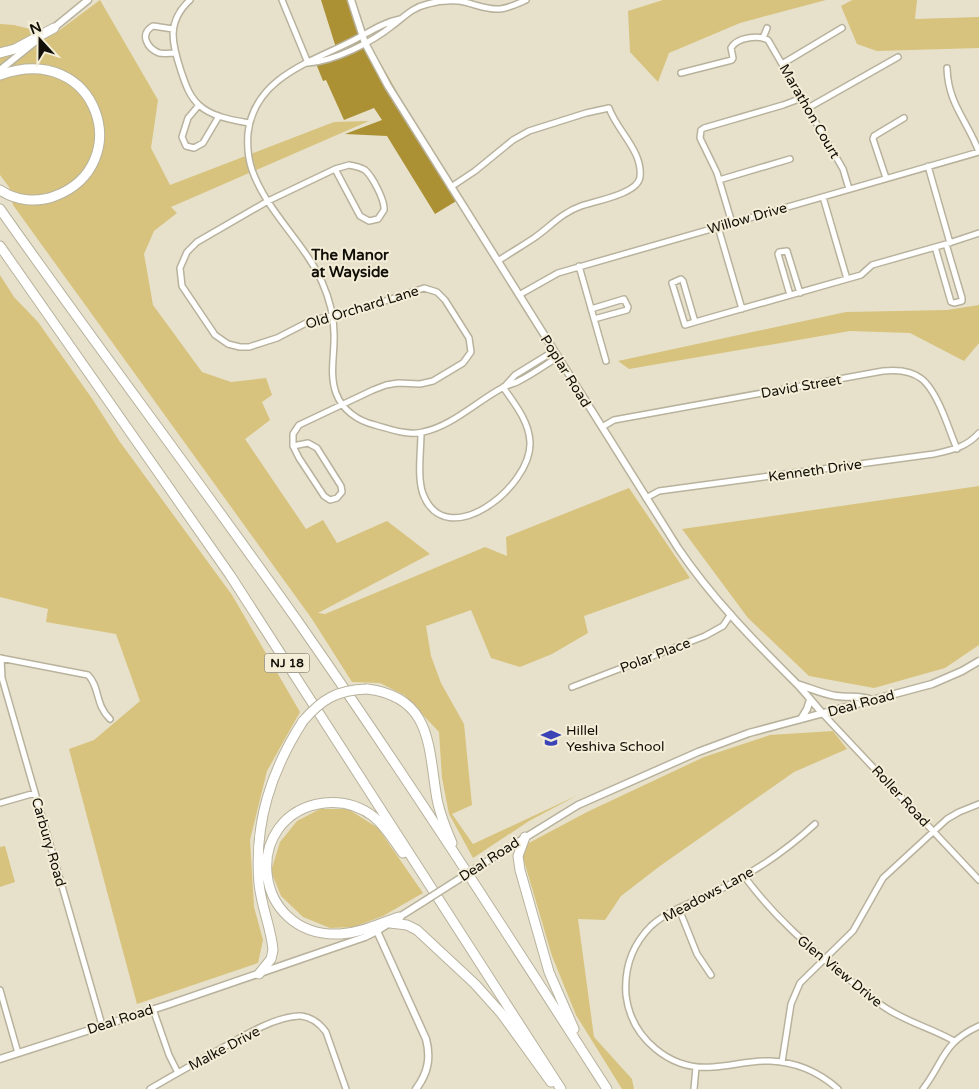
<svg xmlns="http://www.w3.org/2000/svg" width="979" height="1089" font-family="'Varela Round',sans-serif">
  <rect width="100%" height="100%" fill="#e7e1cb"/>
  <!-- green -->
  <path fill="#d7c37d" d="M100 0 158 100 151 148 170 185 334 122 369 121 171 207 177 213 154 231 144 254 153 305 202 372 231 382 266 378 272 395 262 402 270 420 245 439 306 529 323 520 337 543 387 521 430 554 318 613 325 614 485 547 507 556 506 537 629 488 690 578 584 616 588 633 552 654 520 667 491 658 471 610 426 626 431 656 441 683 464 724 472 805 452 814 473 844 578 795 529 821 473 858 449 814 442 778 439 732 404 695 380 683 352 682 312 619 13 205 9 187 0 175V24L14 25 53 35Z
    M663 0H826L740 23 669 53 658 82 630 52 628 11Z
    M852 0H917L915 19 979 17V48L877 51 857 44 841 6Z
    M0 275 14 297 38 322 93 400 120 442 232 595 300 712 267 771 250 840 254 907 263 940 258 963 137 1004 69 749 94 740 140 701 116 634 46 622 48 609 0 597Z
    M979 305V343L964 361 910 333 850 331 629 369 618 361 846 312 947 310Z
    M979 486V645L945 668 874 688 809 676 748 618 682 529Z
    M833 731 847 749 794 772 660 866 621 896 605 920 578 919 594 1037 632 1079 634 1089H622L576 1015 552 956 522 854 525 845 587 812 704 757 770 735Z
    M320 809H348L378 828 423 893 383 916 354 927 330 928 303 917 281 896 271 871 280 842 297 821Z
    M5 846 15 882 0 887V847Z"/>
  <!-- water -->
  <path fill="#ab9134" d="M321 0H355L364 34 458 200 435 214 387 136 345 134 382 120 374 108 344 120 326 80 323 81 315 61 337 51Z"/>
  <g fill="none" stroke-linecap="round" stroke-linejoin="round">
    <defs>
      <path id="minor" d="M190 0C166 22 172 44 181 71 185 83 189 96 199 105 212 117 232 120 249 123
        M282 0 308 63
        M400 19C380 23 364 36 346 44 304 64 254 81 248 133 247 146 248 158 252 170 267 212 304 242 322 282 329 298 334 316 334 333 335 353 329 374 336 393 342 410 358 421 375 425 390 429 408 436 423 432 452 426 476 402 502 388 507 385 514 384 519 381 533 374 545 365 558 357
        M173 29 153 26C139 34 147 48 159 53 164 54 170 53 175 53
        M763 38 767 28
        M308 63C335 61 372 42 392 26 404 17 413 7 428 4 438 1 448 0 459 1 473 3 485 10 500 9 509 8 517 4 526 0
        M782 64 842 28
        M947 68C948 104 967 120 979 152
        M681 73 732 60 733 58 731 48C737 37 758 35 768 40L843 169 849 189
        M199 105 188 118 182 137 186 146 194 148 203 143 219 116
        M808 108 898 57
        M349 165C355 166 360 167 365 170 372 176 385 200 384 210L378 219 369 221 360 216 335 169Z
        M928 166 950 243
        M886 178 873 139 874 136 904 118
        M719 180 790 159
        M451 187 475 171 513 140 529 131 586 113 609 108C617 131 643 151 640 177 638 194 595 201 581 206 561 213 550 227 534 238 522 246 510 253 498 261
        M823 197 847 279
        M732 223 717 173 700 138 701 130 704 128 783 105 802 98
        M718 227 742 309
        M935 247 951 302 954 303 962 301V298L946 244
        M579 266 606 361
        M681 279 683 281 695 322 685 325 672 283Z
        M519 295 558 273 979 152
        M790 295 778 254 779 252 787 251 800 293
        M591 309 624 299 628 307 627 310 594 319
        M695 322 861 275 872 265 946 244 979 233
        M506 385 515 375 554 351
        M602 427 614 420 883 371C919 367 930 382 943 413 948 425 952 437 957 449
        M421 433C421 450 417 478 423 494 446 554 532 487 530 442 529 421 514 403 503 387
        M308 443 317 448 341 486 342 492 337 498 330 500 324 496 299 458 293 446Z
        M293 446V434L299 425 373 390 386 385 398 383 420 384 433 381 463 363 471 352 469 338 445 300 437 292 424 288 361 309 310 321 277 338 249 347H240L228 344 215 335 182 286 180 268 187 252 197 242 268 201 335 169
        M646 498 659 491 934 454C952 450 967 447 979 433
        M0 658 88 675C100 687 95 705 110 719
        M1 658 2 678 102 1025
        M572 687 705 636 723 626 731 614
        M823 714 979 880
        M0 803 35 793
        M815 824C788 849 757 870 725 887 702 899 669 909 651 926 633 944 624 968 626 995 631 1038 670 1071 713 1067 732 1066 751 1060 770 1061 795 1062 819 1072 838 1089
        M744 876C774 917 811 949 850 980 862 990 875 1002 889 1010 910 1023 933 1029 954 1041
        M679 909 697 954 711 975
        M0 990 18 1053
        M153 1009 169 1055 178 1073
        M782 1062 791 1004 800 983 853 931 883 878 947 819 959 812 979 804
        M150 1089C170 1077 190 1066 210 1055 233 1042 275 1015 301 1016 312 1017 320 1024 326 1032L346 1089
        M694 1089 696 1067
        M923 1089C945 1060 942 1043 979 1026"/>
      <path id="tertiary" d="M351 0 365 43 388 86 678 548C711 597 753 640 795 682 805 692 813 703 823 714
        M50 31 88 0
        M0 70 36 41
        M797 684C810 688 823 694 836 696 849 698 860 695 872 700
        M801 719 807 709 810 700
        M481 865 578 805 698 752 749 733 932 684 962 671 979 661
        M377 931 426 1039C431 1058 428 1073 416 1089
        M0 1059 167 1005 365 937 377 931 423 902"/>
      <path id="motorway" d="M0 53 15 49 54 28
        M0 75C98 40 137 165 55 196 37 203 16 201 0 190
        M0 209C98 348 201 484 299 623 406 776 506 932 607 1089
        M0 246 230 575 561 1089
        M367 689C433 697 428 748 437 799 440 815 446 829 452 843
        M525 837 518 856 520 870 549 972 574 1029
        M399 917C380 923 361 933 340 934 251 938 240 814 324 803 342 801 360 806 374 817 386 827 394 841 403 853
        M390 923 407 925 417 930 475 984 501 1013 551 1082
        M259 974 271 959 273 950C271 927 261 906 259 883 254 823 271 771 303 721"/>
    </defs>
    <!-- minor casing -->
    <use href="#minor" stroke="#b8b29d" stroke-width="8"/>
    <!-- tertiary casing -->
    <use href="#tertiary" stroke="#b8b29d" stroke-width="9"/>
    <!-- motorway casing -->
    <use href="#motorway" stroke="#b8b29d" stroke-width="11"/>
    <!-- minor -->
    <use href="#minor" stroke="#fff" stroke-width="5"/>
    <!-- tertiary -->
    <use href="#tertiary" stroke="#fff" stroke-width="6"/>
    <!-- motorway -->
    <use href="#motorway" stroke="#fff" stroke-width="9"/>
    <defs>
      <path id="tertiary-bridge" d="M423 902 481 865"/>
      <path id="motorway-bridge" d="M303 721C322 699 337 690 367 689"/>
    </defs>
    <!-- tertiary-bridge casing -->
    <use href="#tertiary-bridge" stroke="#b8b29d" stroke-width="9" stroke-linecap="butt"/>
    <!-- motorway-bridge casing -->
    <use href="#motorway-bridge" stroke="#b8b29d" stroke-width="11" stroke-linecap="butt"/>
    <!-- tertiary-bridge -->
    <use href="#tertiary-bridge" stroke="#fff" stroke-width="6"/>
    <!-- motorway-bridge -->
    <use href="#motorway-bridge" stroke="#fff" stroke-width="9"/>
  </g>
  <!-- icons -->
  <defs>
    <symbol id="school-bare" viewBox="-9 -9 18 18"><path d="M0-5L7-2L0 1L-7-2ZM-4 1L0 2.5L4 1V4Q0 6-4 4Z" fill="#3b43b7" stroke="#f4eed8" stroke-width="2.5" paint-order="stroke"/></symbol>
  </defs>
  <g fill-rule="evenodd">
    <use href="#school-bare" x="537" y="724" width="28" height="28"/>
  </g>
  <g text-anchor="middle" stroke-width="4" stroke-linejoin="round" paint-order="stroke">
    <!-- shield labels -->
    <rect fill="#f4eed8" stroke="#565246" stroke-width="1" x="264.5" y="653.5" width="45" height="19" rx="4"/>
    <g font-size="12" font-weight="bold" fill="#120f08">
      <text x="287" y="667">NJ 18</text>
    </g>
    <!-- street labels -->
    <g font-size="14" fill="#120f08" stroke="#f4eed8">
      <text transform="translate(810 111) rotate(60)" y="5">Marathon Court</text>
      <text transform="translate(747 218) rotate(-16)" y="5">Willow Drive</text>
      <text transform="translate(362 307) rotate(-17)" y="5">Old Orchard Lane</text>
      <text transform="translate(566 371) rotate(58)" y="5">Poplar Road</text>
      <text transform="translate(801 386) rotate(-10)" y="5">David Street</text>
      <text transform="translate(815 470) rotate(-8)" y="5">Kenneth Drive</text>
      <text transform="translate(655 655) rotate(-21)" y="5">Polar Place</text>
      <text transform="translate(861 703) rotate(-15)" y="5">Deal Road</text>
      <text transform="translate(901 796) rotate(47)" y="5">Roller Road</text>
      <text transform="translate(49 842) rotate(74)" y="5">Carbury Road</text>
      <text transform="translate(489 859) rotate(-33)" y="5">Deal Road</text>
      <text transform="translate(708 894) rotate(-28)" y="5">Meadows Lane</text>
      <text transform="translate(840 971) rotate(39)" y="5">Glen View Drive</text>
      <text transform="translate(120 1019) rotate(-18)" y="5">Deal Road</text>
      <text transform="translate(224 1048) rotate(-28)" y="5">Malke Drive</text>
    </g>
    <!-- poi labels -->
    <g font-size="14" fill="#120f08" stroke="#f4eed8" text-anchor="start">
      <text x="566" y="735">Hillel<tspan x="566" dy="16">Yeshiva School</tspan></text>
    </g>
    <!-- neighbourhood labels -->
    <g font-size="15" font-weight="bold" fill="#120f08" stroke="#f4eed8">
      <text x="350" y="260">The Manor<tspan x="350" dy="17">at Wayside</tspan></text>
    </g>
  </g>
  <!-- north arrow -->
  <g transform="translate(40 40) rotate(339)" stroke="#f4eed8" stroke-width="4" paint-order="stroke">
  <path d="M0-4L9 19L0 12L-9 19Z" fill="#120f08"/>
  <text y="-8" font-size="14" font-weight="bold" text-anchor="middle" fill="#120f08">N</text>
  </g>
</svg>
